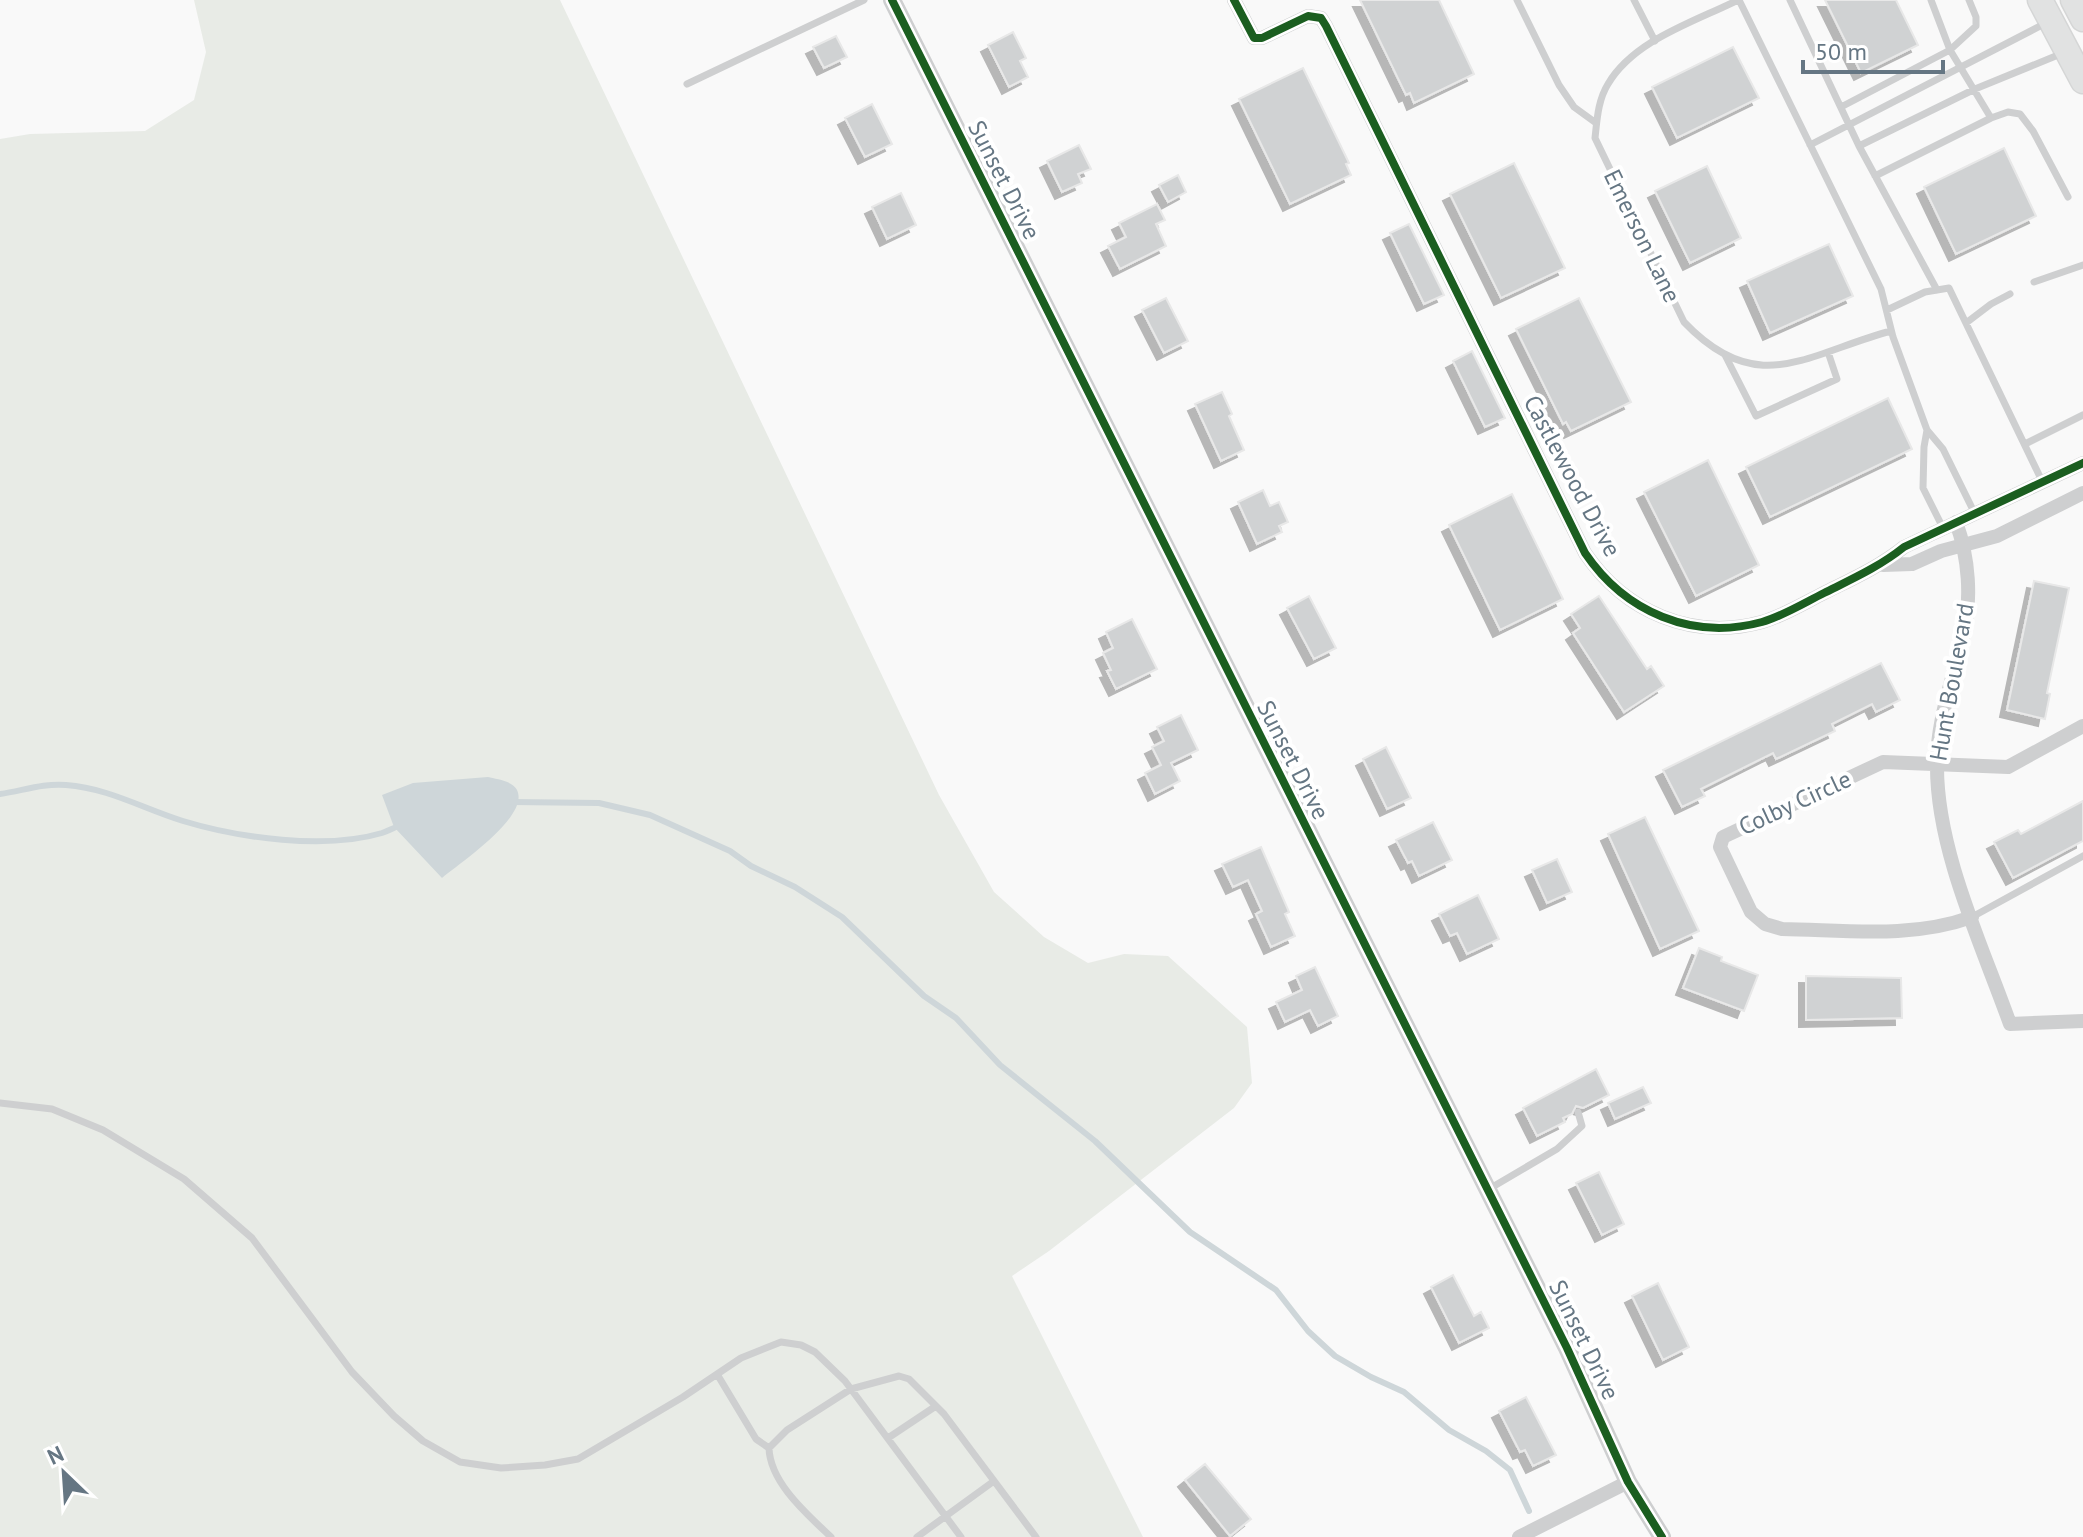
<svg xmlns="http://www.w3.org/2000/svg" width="2083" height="1537" font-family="'PT Sans',sans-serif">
  <defs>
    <filter id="shadow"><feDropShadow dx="-7" dy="7" stdDeviation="0" flood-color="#0004"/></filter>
  </defs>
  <rect width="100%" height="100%" fill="#f9f9f9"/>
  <!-- green -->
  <path fill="#e8ebe6" d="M194 0H560L939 795 994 892 1044 937 1088 963 1124 954 1168 956 1247 1027 1252 1083 1234 1108 1049 1251 1012 1276 1143 1537H0V139L30 134 145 131 194 100 206 52Z"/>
  <!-- water -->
  <path fill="#ced6d9" d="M488 777C496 779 513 781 517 790 530 816 460 863 442 878L394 827 382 795 413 783Z"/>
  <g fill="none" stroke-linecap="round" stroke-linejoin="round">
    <!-- stream -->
    <path stroke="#ced6d9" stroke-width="6" d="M0 794C22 791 43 783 66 785 108 788 144 809 183 821 239 838 325 850 382 833 388 831 393 828 399 826
      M512 802 599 803 650 815 730 851 751 866 795 887 842 917 924 996 956 1018 1000 1065 1095 1141 1190 1232 1276 1290 1308 1331 1335 1356 1371 1377 1404 1392 1449 1430 1486 1451 1510 1470 1529 1511"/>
  </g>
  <!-- building -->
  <path fill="#d0d2d3" stroke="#e8e8e8" stroke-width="2" filter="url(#shadow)" d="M1360 0H1439L1474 74 1414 103 1410 93 1406 95Z
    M1825 0H1896L1918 45 1861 73Z
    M1013 32 1026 58 1020 61 1028 77 1009 87 988 45Z
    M836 36 847 57 824 68 813 47Z
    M1733 47 1759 98 1677 138 1652 87Z
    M1303 68 1349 163 1346 164 1351 175 1290 204 1239 99Z
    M872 104 892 144 865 157 845 118Z
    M1079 145 1091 169 1078 174 1082 183 1062 192 1047 161Z
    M2004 148 2036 216 1956 254 1924 187Z
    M1514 163 1565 268 1501 298 1450 194Z
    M1707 166 1741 238 1690 263 1655 191Z
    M1178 175 1186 192 1168 202 1159 185Z
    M901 193 916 225 887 239 872 207Z
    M1157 204 1165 220 1156 224 1166 246 1120 269 1108 246 1126 237 1119 223Z
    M1409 224 1444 295 1424 304 1390 233Z
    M1829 244 1853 296 1770 333 1747 281Z
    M1166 298 1188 341 1164 353 1142 310Z
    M1579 298 1631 402 1571 431 1566 422 1563 424 1516 329Z
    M1472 351 1505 418 1485 427 1453 361Z
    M1222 392 1232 414 1229 416 1244 450 1221 461 1195 404Z
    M1888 398 1912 449 1770 517 1746 467Z
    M1708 460 1759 565 1696 596 1644 492Z
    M1263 490 1270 506 1279 502 1288 522 1279 526 1282 532 1257 544 1238 502Z
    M1512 494 1563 599 1500 630 1449 525Z
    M2034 581 2069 588 2047 693 2050 694 2045 719 2007 710Z
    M1309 596 1336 648 1314 659 1287 608Z
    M1599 596 1647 669 1651 666 1664 686 1624 712 1573 633 1580 628 1571 614Z
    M1132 619 1157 669 1116 689 1107 671 1111 670 1103 653 1113 648 1106 632Z
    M1881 663 1900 700 1876 712 1872 704 1832 724 1835 731 1776 759 1773 753 1701 789 1705 796 1682 807 1663 770Z
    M1181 715 1198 750 1171 763 1180 781 1155 794 1145 773 1161 765 1152 747 1164 741 1157 727Z
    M1386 747 1411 798 1387 809 1363 759Z
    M2083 801V841L2013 878 1994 842 2018 830 2021 834Z
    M1645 817 1699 931 1660 949 1608 834Z
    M1433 822 1452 860 1419 876 1412 861 1408 863 1396 840Z
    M1261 847 1289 912 1285 914 1295 936 1271 947 1256 914 1262 911 1248 880 1233 887 1222 864Z
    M1557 859 1572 892 1547 903 1532 870Z
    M1478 895 1499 939 1467 954 1457 933 1450 936 1439 914Z
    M1699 948 1722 957 1721 961 1758 975 1744 1011 1683 988Z
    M1315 967 1338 1016 1318 1026 1310 1010 1285 1022 1276 1002 1302 990 1296 976Z
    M1806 976 1901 978 1902 1018 1806 1020Z
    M1596 1069 1609 1095 1583 1108 1576 1106 1572 1114 1563 1118 1565 1122 1537 1136 1523 1108Z
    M1643 1087 1651 1103 1615 1119 1608 1103Z
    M1599 1172 1624 1224 1602 1235 1576 1183Z
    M1453 1275 1474 1316 1481 1312 1489 1328 1459 1343 1431 1287Z
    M1658 1283 1689 1347 1663 1360 1632 1296Z
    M1526 1397 1556 1455 1533 1466 1525 1450 1520 1452 1499 1411Z
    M1205 1464 1251 1519 1230 1536 1185 1480Z"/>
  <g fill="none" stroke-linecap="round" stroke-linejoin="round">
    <defs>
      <path id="trunk" d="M2040 0 2083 81
        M2073 0 2083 19"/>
    </defs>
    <!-- trunk casing -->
    <use href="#trunk" stroke="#d5d6d6" stroke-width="27"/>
    <!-- service -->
    <path stroke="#cecfd0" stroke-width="7" d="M1517 0 1559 85 1574 107 1596 123
      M1634 0 1655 41
      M1738 0C1694 22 1634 40 1608 84 1598 100 1597 120 1595 138L1684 322C1758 400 1808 353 1891 331
      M1739 0 1881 289 1893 337 1927 430 1943 449 1975 514
      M1790 0 1859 146 1975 89 2063 53
      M687 84 864 0
      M1841 107 1950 50 1976 26V17L1969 0
      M1991 118 2008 112 2020 114 2033 131 2068 197
      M1810 145 2046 23
      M1859 146 1937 290
      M1875 176 1991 118 1950 50 1931 0
      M2034 282 2083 265
      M1887 310 1925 292 1949 288 2042 481
      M1966 323 1991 304 2010 294
      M1725 355 1756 416 1837 379 1828 352
      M1927 430 1924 447 1923 488 1943 528
      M2025 444 2083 415
      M1972 917 2083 856
      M0 1103 52 1109 103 1130 184 1179 252 1238 352 1372 394 1416 423 1441 460 1462 501 1468 545 1465 578 1459 683 1397 741 1358 781 1342 801 1345 815 1352 845 1381 961 1537
      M1489 1189 1557 1149 1582 1126 1578 1112
      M717 1374 756 1439 769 1448
      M888 1438 936 1406
      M831 1537C808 1515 770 1483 769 1448L787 1430 851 1389 899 1376 909 1379 944 1414 1036 1537
      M917 1537 994 1481"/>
    <!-- minor -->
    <path stroke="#cecfd0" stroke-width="14" d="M1234 0 1254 38H1262L1308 16 1321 18 1326 26 1585 553C1625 612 1692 641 1762 622 1783 616 1804 603 1824 593 1852 579 1879 567 1904 547L2083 463
      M1956 522C1969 558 1972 599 1963 636 1953 680 1936 722 1937 767 1937 851 1982 945 2010 1024L2083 1021
      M1883 565 1912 564 1941 551 1997 536 2083 493
      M1972 917C1911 939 1846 930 1782 929L1765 924 1751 912 1720 847 1723 837 1883 762 2008 767 2083 726
      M1519 1537 1628 1482"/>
    <!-- tertiary -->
    <path stroke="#cecfd0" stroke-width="18" d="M892 0 1567 1348 1628 1482 1662 1537"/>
    <!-- trunk -->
    <use href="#trunk" stroke="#e1e2e2" stroke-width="24"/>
    <defs>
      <path id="cycleway" d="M892 0 1567 1348 1628 1482 1662 1537
        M1234 0 1254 38H1262L1308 16 1321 18 1326 26 1585 553C1625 612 1692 641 1762 622 1783 616 1804 603 1824 593 1852 579 1879 567 1904 547L2083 463"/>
    </defs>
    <!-- cycleway casing -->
    <use href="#cycleway" stroke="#fff" stroke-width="13"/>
    <!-- cycleway -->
    <use href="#cycleway" stroke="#1b5e20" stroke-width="8"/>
  </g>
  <g text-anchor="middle" stroke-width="8" stroke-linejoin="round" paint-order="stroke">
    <!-- street labels -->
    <g font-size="24" fill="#657683" stroke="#fff">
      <text transform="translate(1004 180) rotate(63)" y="8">Sunset Drive</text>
      <text transform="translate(1642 236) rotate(64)" y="8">Emerson Lane</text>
      <text transform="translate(1572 476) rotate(62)" y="8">Castlewood Drive</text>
      <text transform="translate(1952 682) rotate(-80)" y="8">Hunt Boulevard</text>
      <text transform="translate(1293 760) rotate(63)" y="8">Sunset Drive</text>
      <text transform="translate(1795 803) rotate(-25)" y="8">Colby Circle</text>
      <text transform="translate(1584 1340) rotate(64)" y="8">Sunset Drive</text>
    </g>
  </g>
  <!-- north arrow -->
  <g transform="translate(64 1473) rotate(335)" stroke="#ffffff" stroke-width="6" paint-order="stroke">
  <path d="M0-6L14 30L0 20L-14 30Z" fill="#657683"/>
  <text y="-12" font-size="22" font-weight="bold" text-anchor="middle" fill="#657683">N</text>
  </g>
  <!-- scale -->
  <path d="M1803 60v12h140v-12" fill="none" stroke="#657683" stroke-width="4"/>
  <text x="1815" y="60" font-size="24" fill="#657683" stroke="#ffffff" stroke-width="6" paint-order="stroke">50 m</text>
</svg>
